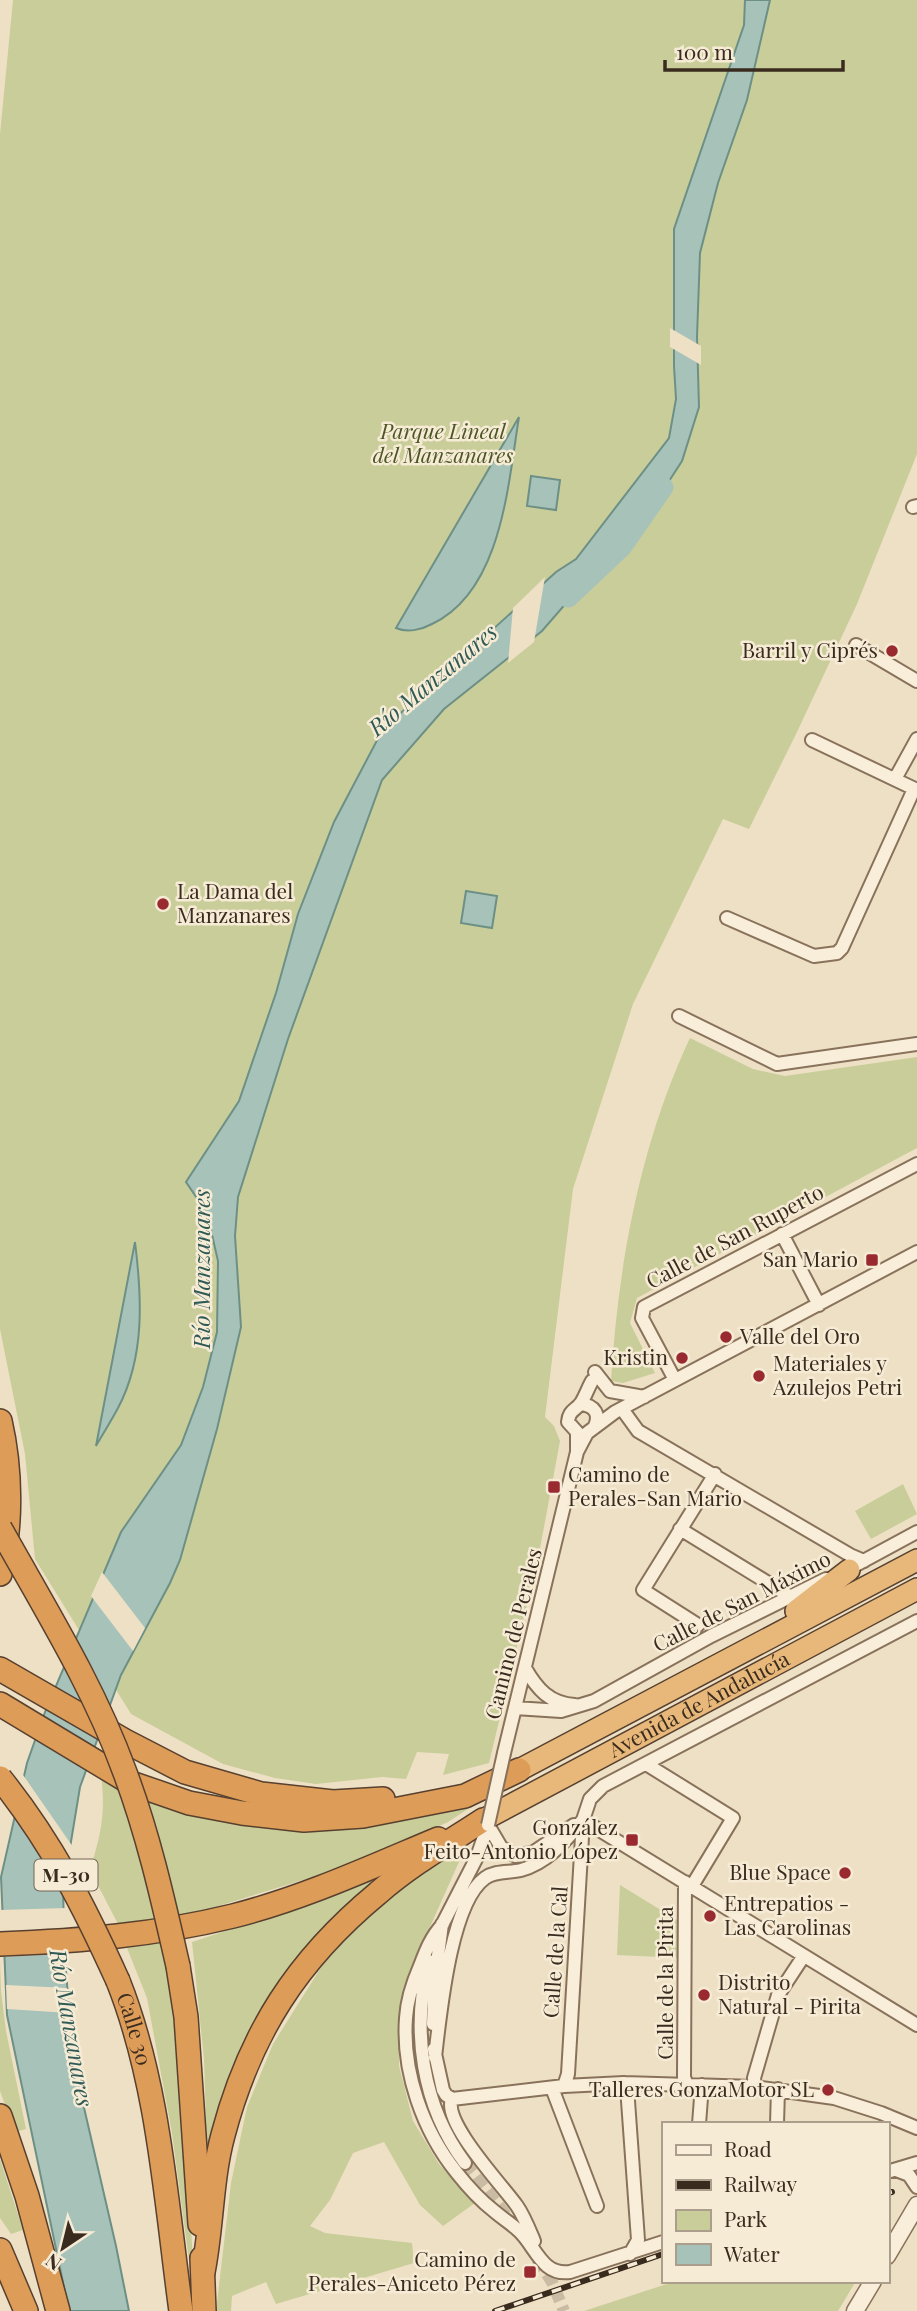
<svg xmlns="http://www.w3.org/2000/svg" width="917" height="2311" font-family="'Playfair Display',serif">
  <rect width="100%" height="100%" fill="#eee0c5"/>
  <!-- green -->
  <path fill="#c9cd99" d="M13 0H917V454L857 604 797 732 749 829 723 819 633 1004 573 1189 545 1417 554 1426 560 1441 539 1554 489 1763 443 1775 449 1754 417 1752 406 1779 382 1777 316 1784 275 1778 223 1764 131 1714 35 1559 25 1454 0 1329V134Z
    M690 1038 753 1069 785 1076 917 1057V1148L637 1298 630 1323 655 1373 623 1383 611 1381C618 1265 640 1144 690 1038Z
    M903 1484 917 1514 871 1539 855 1511Z
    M101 1775 161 1803 378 1821 471 1807 448 1822 352 1865 199 1912 118 1924 90 1870C101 1834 106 1813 101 1775Z
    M467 1844 425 1938 400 2009 399 2066 413 2121 439 2164 475 2203 443 2226 420 2205 384 2142 353 2153 330 2200 310 2226 325 2233 412 2243 414 2263 276 2304 266 2282 232 2296 231 2311H216L231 2183 247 2107 273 2044 325 1961 383 1901Z
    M386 1874C337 1914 292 1957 260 2011 234 2054 221 2104 207 2151L204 2059 192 1942 347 1891Z
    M620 1885 682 1923 681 1958 617 1955Z
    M162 1941 175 1990 186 2129 193 2264 191 2275 172 2133 147 1998 127 1948Z
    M0 1960 1 1991 6 2031 26 2129 15 2132 0 2091Z
    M0 2159 23 2230 11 2234 0 2218Z
    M676 2281H856L838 2311H584Z"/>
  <!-- water -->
  <path fill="#a7c2b9" stroke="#6d9086" stroke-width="2" d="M745 0H770L747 100 718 183 700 253 697 337 699 407 682 461 660 495 542 631 444 709 382 780 288 1039 238 1197 235 1236 241 1327 217 1429 180 1560 170 1583 121 1675 80 1787 63 1890 65 1958 73 2060 116 2246 129 2311H69L7 2015 1 1877 27 1763 45 1712 121 1532 181 1445 203 1387 217 1332 218 1261 207 1213 186 1182 239 1101 276 993 298 914 334 822 383 729 556 572 576 559 669 438 676 399 674 366V229L744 25Z
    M519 417C508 484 502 591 432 624 421 630 407 633 396 628Z
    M531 476 560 480 556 510 527 506Z
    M466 891 497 896 492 928 461 923Z
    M135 1242C142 1298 145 1357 118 1408 111 1421 103 1434 96 1446Z"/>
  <!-- pier -->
  <path fill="#eee0c5" d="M670 328 701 346V365L670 347Z
    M545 577 534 642 508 663 513 608Z
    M102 1572 145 1628 133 1651 91 1596Z
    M21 1772 73 1847 66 1890 12 1811Z
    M66 1908 68 1954 1 1957 0 1910Z
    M6 1985 67 1988 69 2013 7 2009Z"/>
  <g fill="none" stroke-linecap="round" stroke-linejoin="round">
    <!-- river -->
    <path stroke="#a7c2b9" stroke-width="21" d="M568 597 622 546 663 487"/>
    <!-- minor-tunnel -->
    <path stroke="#cabca4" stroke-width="12" stroke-dasharray="12 6" stroke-linecap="butt" d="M465 2163 513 2224
      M537 2259 552 2282 564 2311"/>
    <defs>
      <path id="minor" d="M913 507 917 506
        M856 645 917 681
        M812 740 917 790
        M895 779 917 739
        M727 918 814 956 837 953 842 948 914 789
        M679 1016 777 1064 917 1044
        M782 1234 819 1305
        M595 1372 610 1391 644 1397
        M675 1380 642 1318 644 1307 917 1164
        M580 1404C595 1405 601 1415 594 1428
        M622 1409 638 1431 850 1555 864 1561
        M577 1452 587 1433 615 1412 917 1252
        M680 1529 791 1597
        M843 1572 917 1532
        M698 1625 643 1590 715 1474
        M525 1668C537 1689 550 1704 575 1705
        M515 1708 561 1711 594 1701 711 1636 826 1579
        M504 1753 577 1452V1432L568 1422C569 1410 575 1411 581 1403 585 1397 588 1388 592 1381
        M646 1764 733 1818 692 1886
        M583 1820 917 2025
        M488 1825 501 1847 516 1856 534 1852 574 1825
        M685 1882 684 2077 687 2085
        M443 1924C431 1937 426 1950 420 1966 413 1982 407 2000 406 2018 402 2072 423 2131 457 2173 468 2187 480 2200 494 2211 502 2218 512 2224 519 2231 536 2247 542 2276 570 2272L663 2242
        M439 1931 477 1857 488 1825
        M429 1961C411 2030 422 2106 465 2163
        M433 2024 435 1979 442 1924
        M434 2049 443 2090 446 2095 452 2099
        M435 2057C440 2016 450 1903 485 1878 496 1870 509 1873 521 1870 548 1863 566 1840 583 1820
        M624 2083 627 2087 638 2240 630 2254
        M564 2086 568 2074 583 1820 590 1799 603 1786 917 1621
        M755 2087 754 2078 778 1995 803 1957
        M552 2088 597 2206
        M452 2099 564 2086 624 2083 755 2087 834 2098 881 2113 917 2128
        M452 2099C442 2122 503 2186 517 2206 524 2216 529 2229 534 2241
        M699 2124 702 2085
        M777 2124 778 2089
        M896 2170 909 2175 917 2187
        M887 2172 917 2163"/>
      <path id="tertiary" d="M887 2256 917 2205
        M855 2311 873 2281"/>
      <g id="trunk">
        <path d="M796 1611 849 1570"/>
        <path d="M519 1770 917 1560"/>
        <path id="s1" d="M483 1820 917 1589"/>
      </g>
      <g id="motorway">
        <path d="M0 1421C11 1469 12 1526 0 1574"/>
        <path d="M0 1669 125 1741 185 1772 261 1794 333 1802 383 1799"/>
        <path d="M0 1704 131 1783 189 1803 242 1813 304 1820 363 1816 465 1796 519 1770"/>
        <path d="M0 1944C79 1941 156 1935 233 1916 304 1898 371 1867 438 1839"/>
        <path d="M178 1966 186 2017 200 2224"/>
        <path id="s2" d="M118 1981C159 2084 166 2202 181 2311"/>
        <path d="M0 2116 27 2196 58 2311"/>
        <path d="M0 2250 26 2311"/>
        <path d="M202 2258 204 2311"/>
        <path d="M203 2272C212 2227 211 2179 223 2135 250 2033 297 1960 378 1893 410 1865 448 1843 483 1820"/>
      </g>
    </defs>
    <!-- minor casing -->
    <use href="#minor" stroke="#89725b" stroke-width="16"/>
    <!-- tertiary casing -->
    <use href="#tertiary" stroke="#89725b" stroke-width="19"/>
    <!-- trunk casing -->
    <use href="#trunk" stroke="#57402f" stroke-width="24"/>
    <!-- motorway casing -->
    <use href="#motorway" stroke="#57402f" stroke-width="26"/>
    <!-- minor -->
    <use href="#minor" stroke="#f9eed9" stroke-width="12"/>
    <!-- tertiary -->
    <use href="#tertiary" stroke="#f9eed9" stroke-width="16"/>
    <!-- trunk -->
    <use href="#trunk" stroke="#e7b87a" stroke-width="21"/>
    <!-- motorway -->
    <use href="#motorway" stroke="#dd9c57" stroke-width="23"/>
    <defs>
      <path id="rail" d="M887 2193 892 2192
        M495 2311 663 2254"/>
    </defs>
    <!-- rail casing -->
    <use href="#rail" stroke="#3a2b1f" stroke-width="6"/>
    <!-- rail -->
    <use href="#rail" stroke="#f6ebd5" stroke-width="3.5" stroke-dasharray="10" stroke-linecap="butt"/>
    <defs>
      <path id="minor-bridge" d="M488 1825 504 1753"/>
      <path id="motorway-bridge" d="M0 1528C44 1607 93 1685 124 1770 148 1833 163 1900 178 1966
        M0 1778C52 1843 84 1906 118 1981"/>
    </defs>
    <!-- minor-bridge casing -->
    <use href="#minor-bridge" stroke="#89725b" stroke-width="16" stroke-linecap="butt"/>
    <!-- motorway-bridge casing -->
    <use href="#motorway-bridge" stroke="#57402f" stroke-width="26" stroke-linecap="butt"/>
    <!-- minor-bridge -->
    <use href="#minor-bridge" stroke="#f9eed9" stroke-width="12"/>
    <!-- motorway-bridge -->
    <use href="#motorway-bridge" stroke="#dd9c57" stroke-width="23"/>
  </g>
  <!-- markers -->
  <g fill="#992b30" stroke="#f6ebd5" stroke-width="2.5">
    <circle cx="892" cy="651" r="7"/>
    <circle cx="163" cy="904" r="7"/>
    <rect x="865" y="1253" width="14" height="14" rx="3.5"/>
    <circle cx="726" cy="1337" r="7"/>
    <circle cx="682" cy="1358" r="7"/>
    <circle cx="759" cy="1376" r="7"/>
    <rect x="547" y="1480" width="14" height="14" rx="3.5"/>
    <rect x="625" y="1833" width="14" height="14" rx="3.5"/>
    <circle cx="845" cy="1873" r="7"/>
    <circle cx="710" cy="1916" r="7"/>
    <circle cx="704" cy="1995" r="7"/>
    <circle cx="828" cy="2090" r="7"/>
    <rect x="523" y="2265" width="14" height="14" rx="3.5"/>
  </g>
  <g text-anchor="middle" stroke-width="5" stroke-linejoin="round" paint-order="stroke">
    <!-- shield labels -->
    <rect fill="#f6ebd5" stroke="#726556" stroke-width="2" x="34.5" y="1859.5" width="63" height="31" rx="5"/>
    <g font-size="19" font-weight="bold" fill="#3a2b1f">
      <text x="66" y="1882">M-30</text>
    </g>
    <!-- park labels -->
    <g font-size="21" font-style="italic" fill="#4c5626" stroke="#f6ebd5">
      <text x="443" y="439">Parque Lineal<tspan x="443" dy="24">del Manzanares</tspan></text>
    </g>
    <!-- poi labels -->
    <g font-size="21" fill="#3a2b1f" stroke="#f6ebd5" text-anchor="end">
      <text x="878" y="658">Barril y Ciprés</text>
      <text x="177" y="899" text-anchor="start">La Dama del<tspan x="177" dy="24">Manzanares</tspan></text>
      <text x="858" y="1267">San Mario</text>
      <text x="740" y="1344" text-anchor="start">Valle del Oro</text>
      <text x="668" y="1365">Kristin</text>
      <text x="773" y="1371" text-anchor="start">Materiales y<tspan x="773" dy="24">Azulejos Petri</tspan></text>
      <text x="568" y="1482" text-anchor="start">Camino de<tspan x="568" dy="24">Perales-San Mario</tspan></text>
      <text x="618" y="1835">González<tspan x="618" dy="24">Feito-Antonio López</tspan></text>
      <text x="831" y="1880">Blue Space</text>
      <text x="724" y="1911" text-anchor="start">Entrepatios -<tspan x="724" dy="24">Las Carolinas</tspan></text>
      <text x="718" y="1990" text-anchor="start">Distrito<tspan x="718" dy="24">Natural - Pirita</tspan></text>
      <text x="814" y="2097">Talleres GonzaMotor SL</text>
      <text x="516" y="2267">Camino de<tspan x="516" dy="24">Perales-Aniceto Pérez</tspan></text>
    </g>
    <!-- street labels -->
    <g font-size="21" fill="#3a2b1f" stroke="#f6ebd5">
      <text transform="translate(735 1237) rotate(-28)" y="7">Calle de San Ruperto</text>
      <text transform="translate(742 1602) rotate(-27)" y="7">Calle de San Máximo</text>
      <text transform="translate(514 1634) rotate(-76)" y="7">Camino de Perales</text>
      <text dy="7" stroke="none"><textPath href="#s1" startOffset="245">Avenida de Andalucía</textPath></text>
      <text transform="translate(556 1952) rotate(-86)" y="7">Calle de la Cal</text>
      <text transform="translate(666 1983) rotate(-90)" y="7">Calle de la Pirita</text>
      <text dy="7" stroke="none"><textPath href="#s2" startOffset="51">Calle 30</textPath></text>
    </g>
    <!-- water labels -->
    <g font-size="23" font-style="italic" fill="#2e5955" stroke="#f6ebd5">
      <text transform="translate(433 680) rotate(-40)" y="8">Río Manzanares</text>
      <text transform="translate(202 1269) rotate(-90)" y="8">Río Manzanares</text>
      <text transform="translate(71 2028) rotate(80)" y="8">Río Manzanares</text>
    </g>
  </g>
  <!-- legend -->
  <rect x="662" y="2122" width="228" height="161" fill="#f6ebd5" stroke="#ab9e8c" stroke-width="2"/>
  <rect x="676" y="2145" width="35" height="10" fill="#f9eed9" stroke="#ab9e8c" stroke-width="2"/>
  <text x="724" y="2157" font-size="21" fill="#3a2b1f">Road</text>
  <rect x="676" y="2180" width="35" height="10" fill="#3a2b1f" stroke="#ab9e8c" stroke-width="2"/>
  <text x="724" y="2192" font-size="21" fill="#3a2b1f">Railway</text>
  <rect x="676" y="2210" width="35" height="21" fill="#c9cd99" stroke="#ab9e8c" stroke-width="2"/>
  <text x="724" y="2227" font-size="21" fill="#3a2b1f">Park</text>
  <rect x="676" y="2244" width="35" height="21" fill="#a7c2b9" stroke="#ab9e8c" stroke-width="2"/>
  <text x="724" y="2262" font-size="21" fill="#3a2b1f">Water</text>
  <!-- north arrow -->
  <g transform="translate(63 2248) rotate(215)" stroke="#f6ebd5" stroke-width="5" paint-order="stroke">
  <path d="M0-5L12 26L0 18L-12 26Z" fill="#3a2b1f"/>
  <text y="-10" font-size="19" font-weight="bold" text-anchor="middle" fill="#3a2b1f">N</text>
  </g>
  <!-- scale -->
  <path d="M665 60v10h178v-10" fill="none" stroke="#3a2b1f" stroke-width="3.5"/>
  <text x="676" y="60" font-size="21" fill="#3a2b1f" stroke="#f6ebd5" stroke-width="5" paint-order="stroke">100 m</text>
</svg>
